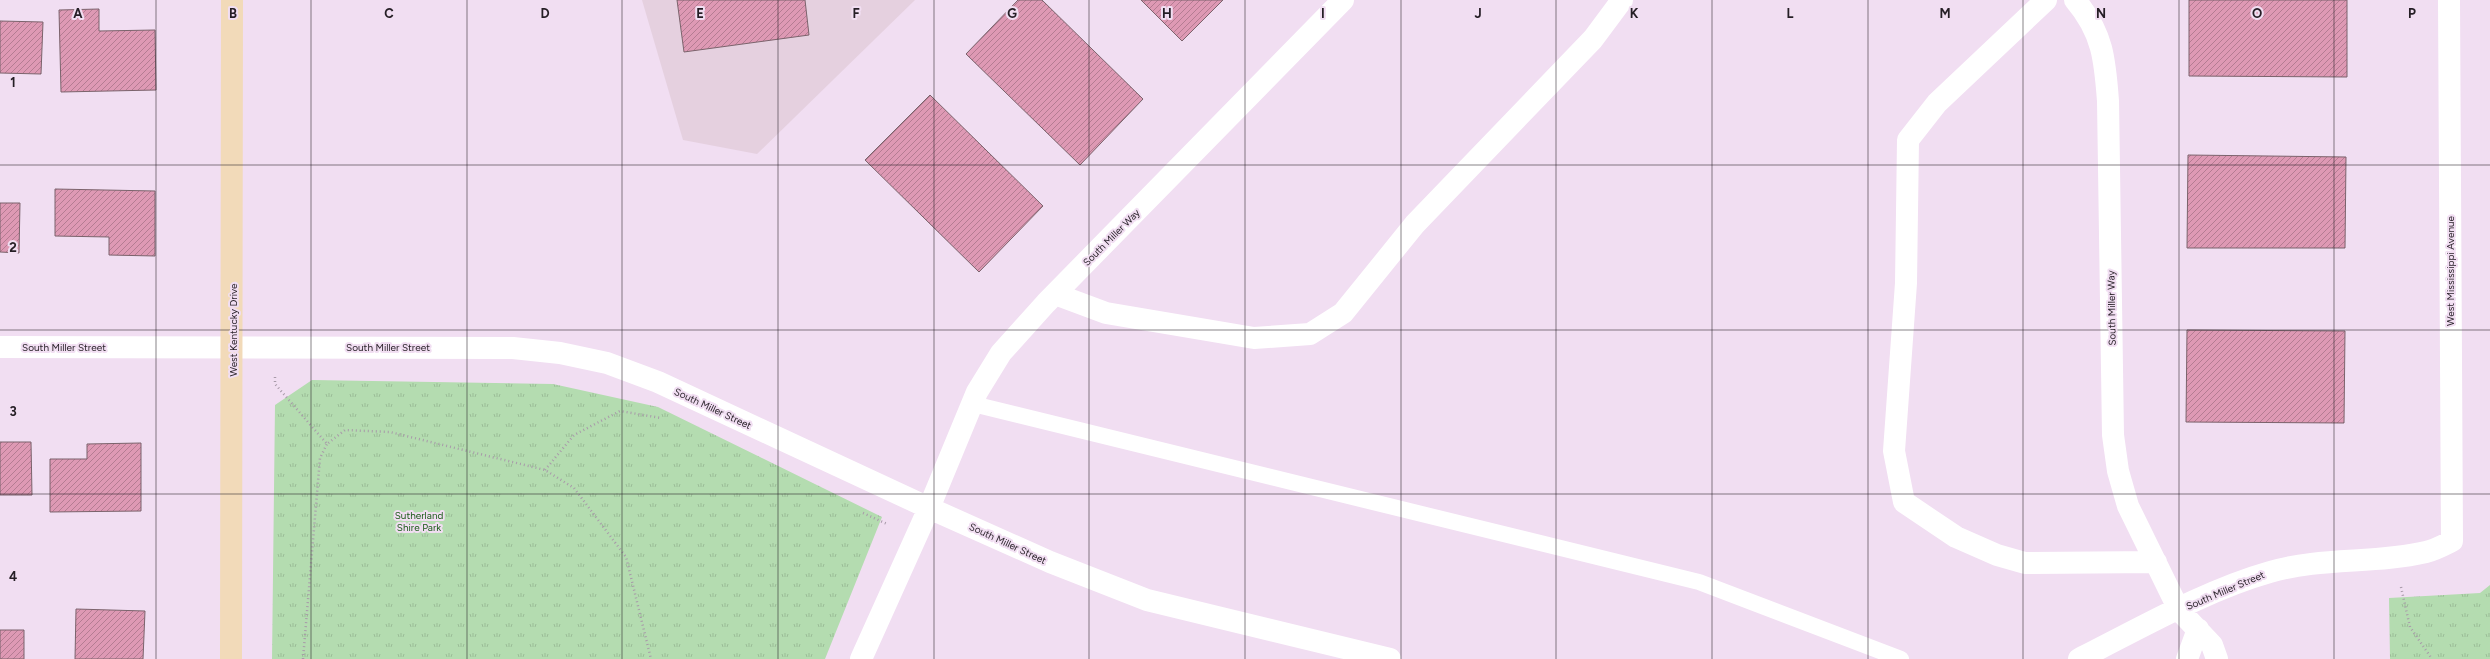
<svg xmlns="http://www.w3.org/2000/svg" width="2490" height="659" font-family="Figtree,sans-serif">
  <defs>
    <pattern id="grass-tufts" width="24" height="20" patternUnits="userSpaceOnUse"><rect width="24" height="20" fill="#b4dcb0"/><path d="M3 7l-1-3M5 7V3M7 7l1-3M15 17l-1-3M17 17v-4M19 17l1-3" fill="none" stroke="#9bbc97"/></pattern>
    <pattern id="building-hatch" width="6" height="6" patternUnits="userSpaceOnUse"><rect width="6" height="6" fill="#de99b4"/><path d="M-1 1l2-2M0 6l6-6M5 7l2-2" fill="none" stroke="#b47c92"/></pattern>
  </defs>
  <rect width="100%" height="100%" fill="#f1def2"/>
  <!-- commercial -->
  <path fill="#e5d0df" d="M642 0H915L757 154 683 140Z"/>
  <!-- grass -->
  <path fill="url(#grass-tufts)" d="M312 380 553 384 658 407 882 517 825 659H272L275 405Z
    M2490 585V659H2390L2389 598 2480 593Z"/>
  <!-- building -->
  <path fill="url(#building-hatch)" stroke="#7b636c" d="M677 0H805L809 35 684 52Z
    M1018 0H1042L1143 99 1080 165 966 54Z
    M1141 0H1223L1182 41Z
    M2189 0H2347V77L2189 76Z
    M99 9V31L155 30 156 90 61 92 59 10Z
    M0 21 43 22 41 74 0 73Z
    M930 95 1043 206 979 272 865 160Z
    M2188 155 2346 157 2345 248H2187Z
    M55 189 155 191V256L109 255V237L55 236Z
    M0 203H20L19 253 0 252Z
    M2187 330 2345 331 2344 423 2186 422Z
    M0 442H31L32 495H0Z
    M141 443V511L50 512V459H87V444Z
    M76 609 145 611 143 659H75Z
    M0 630H24V659H0Z"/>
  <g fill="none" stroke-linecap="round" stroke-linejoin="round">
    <!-- path -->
    <path stroke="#a89aa9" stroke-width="2.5" stroke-dasharray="1 3" stroke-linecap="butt" d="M275 377V384L327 444 345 430 390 432 545 470 574 488 626 557 651 659
      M545 470 574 435 620 411 661 418
      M863 513 887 524
      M2401 587 2410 627 2432 659
      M303 659 320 458 327 444"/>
    <!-- lane -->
    <path stroke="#fff" stroke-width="16" d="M973 404 1699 582 1901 659"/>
    <!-- street -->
    <path stroke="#fff" stroke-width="22" d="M2046 0 1937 103 1908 140 1906 283 1894 451 1904 502 1956 537 1997 555 2025 563 2156 562
      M2075 0C2103 33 2105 60 2108 101L2113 435 2118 471 2128 506 2179 610 2212 645 2217 659
      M1055 294 1106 313 1254 338 1310 334 1343 313 1415 224 1593 39 1622 0
      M0 347 513 348 560 353 607 363 658 382 929 508 1050 562 1147 600 1390 659
      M861 659 929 508 977 392 1001 353 1046 303 1343 0
      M2079 659C2139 629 2206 590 2270 572 2321 557 2375 564 2426 552 2435 550 2444 545 2452 541L2449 0
      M2187 659 2198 629"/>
    <!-- secondary -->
    <path stroke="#f2dab9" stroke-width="22" d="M231 659 232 0"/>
  </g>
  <!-- grid -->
  <path fill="none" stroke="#251e25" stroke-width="1" stroke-opacity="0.55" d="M156 0V659M311 0V659M467 0V659M622 0V659M778 0V659M934 0V659M1089 0V659M1245 0V659M1401 0V659M1556 0V659M1712 0V659M1868 0V659M2023 0V659M2179 0V659M2334 0V659M0 165H2490M0 330H2490M0 494H2490"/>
  <g text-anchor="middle" stroke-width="4" stroke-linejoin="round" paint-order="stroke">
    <!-- street labels -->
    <g font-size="10" fill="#251e25" stroke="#f1def2">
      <text transform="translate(1111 237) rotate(-45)" y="4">South Miller Way</text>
      <text transform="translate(2450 271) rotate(-90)" y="4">West Mississippi Avenue</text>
      <text transform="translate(2111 308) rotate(-91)" y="4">South Miller Way</text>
      <text transform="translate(233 330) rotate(-90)" y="4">West Kentucky Drive</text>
      <text x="64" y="351">South Miller Street</text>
      <text x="388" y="351">South Miller Street</text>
      <text transform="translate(713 408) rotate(25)" y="4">South Miller Street</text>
      <text transform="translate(1008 543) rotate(25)" y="4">South Miller Street</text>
      <text transform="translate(2225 590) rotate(-23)" y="4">South Miller Street</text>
    </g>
    <!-- park labels -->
    <g font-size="10" fill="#195a17" stroke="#f1def2">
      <text x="419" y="519">Sutherland<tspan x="419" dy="12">Shire Park</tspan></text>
    </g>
  </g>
  <g font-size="13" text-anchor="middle" font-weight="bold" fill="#251e25" stroke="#f1def2" stroke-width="4" stroke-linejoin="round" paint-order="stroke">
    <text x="78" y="18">A</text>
    <text x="233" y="18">B</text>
    <text x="389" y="18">C</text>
    <text x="545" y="18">D</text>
    <text x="700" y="18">E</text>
    <text x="856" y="18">F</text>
    <text x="1012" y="18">G</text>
    <text x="1167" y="18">H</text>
    <text x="1323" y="18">I</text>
    <text x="1478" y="18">J</text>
    <text x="1634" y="18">K</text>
    <text x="1790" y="18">L</text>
    <text x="1945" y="18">M</text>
    <text x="2101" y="18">N</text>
    <text x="2257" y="18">O</text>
    <text x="2412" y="18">P</text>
    <text x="13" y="87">1</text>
    <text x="13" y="252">2</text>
    <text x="13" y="416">3</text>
    <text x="13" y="581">4</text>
  </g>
</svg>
